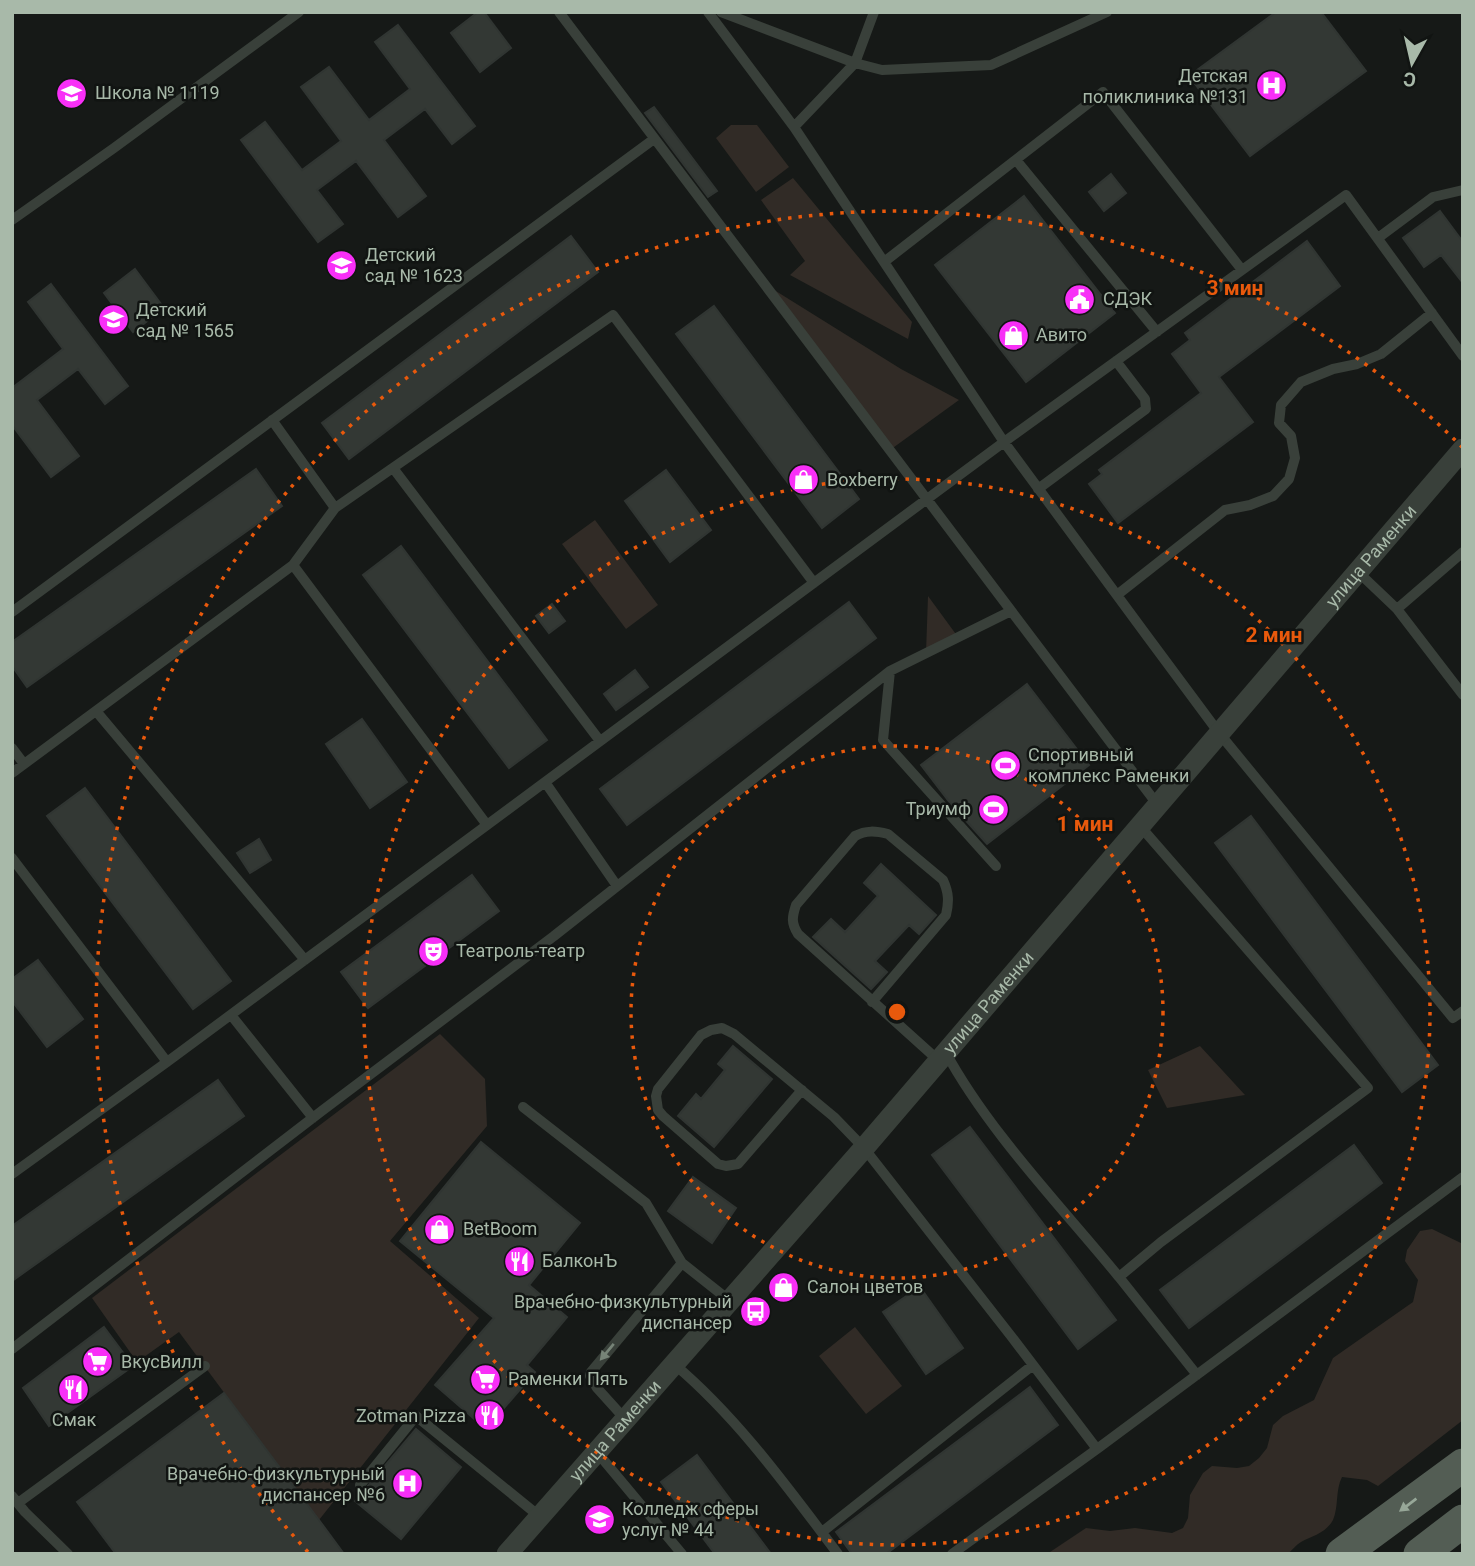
<svg xmlns="http://www.w3.org/2000/svg" width="1475" height="1566" font-family="Roboto,sans-serif">
  <rect width="100%" height="100%" fill="#161917"/>
  <!-- green -->
  <path fill="#312b26" d="M731 125H757L789 167 756 192 716 138Z
    M793 178 912 322 908 339 790 275 805 261 761 200Z
    M763 283 901 369 959 400 890 450Z
    M595 520 658 605 626 629 562 544Z
    M928 596 958 637 926 653Z
    M440 1034 485 1079 487 1126 390 1241 479 1318 319 1520 179 1332 137 1362 92 1298Z
    M1200 1046 1245 1095 1167 1108 1148 1070Z
    M1432 1229 1463 1244V1420L1378 1486 1367 1480 1342 1477C1335 1491 1339 1506 1333 1520 1326 1533 1312 1536 1301 1542 1296 1545 1292 1550 1288 1554H1047L1086 1528 1110 1531 1135 1528 1172 1533 1183 1528 1188 1518 1190 1495 1203 1473 1212 1466 1237 1468 1249 1466 1259 1458 1267 1448 1273 1425 1283 1416 1314 1400 1333 1358 1413 1302 1418 1280 1405 1261 1407 1250 1420 1231Z
    M855 1327 902 1386 866 1414 819 1356Z"/>
  <!-- building -->
  <path fill="#333834" stroke="#303532" stroke-width="2" d="M478 12H484L511 48 480 72 451 33Z
    M1276 12H1321L1366 71 1250 156 1189 76Z
    M398 25 475 126 452 144 425 109 384 140 426 196 398 217 356 161 317 190 343 224 318 242 241 140 265 122 302 170 341 141 301 87 329 67 369 120 410 89 375 42Z
    M654 107 717 191 708 197 645 113Z
    M1111 174 1126 193 1104 211 1089 192Z
    M1024 196 1115 313 1026 382 935 265Z
    M1440 211 1463 242V283L1441 255 1424 267 1403 238Z
    M571 236 598 272 349 459 322 423Z
    M1307 241 1340 286 1219 377 1253 422 1118 523 1089 484 1102 474 1099 470 1201 393 1172 354 1190 340 1185 333Z
    M135 269 164 308 133 332 104 293Z
    M51 284 128 386 105 404 78 369 37 400 79 456 51 477 12 425V388L63 349 28 302Z
    M714 306 859 499 822 528 676 334Z
    M256 469 282 506 27 687 12 666V642Z
    M666 470 711 530 670 562 625 501Z
    M401 546 547 740 509 768 363 575Z
    M849 602 876 638 627 825 600 789Z
    M552 604 565 621 549 633 536 616Z
    M635 670 648 687 616 710 604 694Z
    M1027 684 1089 765 987 844 951 804 921 765Z
    M362 719 407 782 370 808 326 744Z
    M85 788 231 981 193 1009 47 816Z
    M1251 816 1438 1065 1402 1092 1215 843Z
    M259 839 271 860 250 873 237 853Z
    M881 864 936 915 919 934 909 925 875 961 887 972 871 989 813 937 831 919 845 932 878 896 864 883Z
    M472 875 499 911 368 1008 341 972Z
    M38 960 83 1019 47 1047 12 1001V979Z
    M733 1046 772 1079 714 1147 678 1116 696 1094 701 1099 725 1070 718 1064Z
    M218 1080 244 1116 12 1281V1226Z
    M970 1127 1116 1320 1078 1349 932 1155Z
    M481 1142 580 1223 529 1285 567 1317 527 1365 535 1372 486 1429 435 1385 494 1318 400 1241Z
    M1354 1145 1382 1183 1189 1328 1160 1290Z
    M693 1177 736 1208 712 1243 668 1211Z
    M920 1287 963 1348 926 1374 883 1312Z
    M104 1327 133 1366 49 1426 23 1388Z
    M1030 1387 1058 1425 886 1554H852L836 1532Z
    M224 1393 319 1520 344 1554H116L77 1502Z
    M416 1429 461 1467 401 1539 355 1501Z
    M697 1455 771 1554H715L661 1482Z"/>
  <g fill="none" stroke-linecap="round" stroke-linejoin="round">
    <!-- lane -->
    <path stroke="#39403a" stroke-width="10" d="M559 12 1157 804
      M708 12 794 127 1004 442 1147 636 1219 733 1453 1018 1463 1011
      M721 12 855 63 882 70 991 65 1107 12
      M794 127 855 63 874 12
      M1016 160 1157 332
      M12 220 114 148 299 12
      M1378 238 1433 197 1463 190
      M884 262 1103 92 1242 270
      M272 420 335 508
      M393 468 600 741
      M1038 489 1146 409 1145 399 1116 361
      M293 565 487 825
      M1356 570 1397 609 1463 695
      M1117 595 1225 510 1250 505 1273 496 1289 479 1295 458 1291 436 1279 423 1281 405 1301 382 1333 369 1357 364 1381 354 1432 313
      M1397 609 1463 552
      M12 612 654 139
      M890 671 883 740 996 866
      M96 711 305 960
      M12 748 24 764
      M12 773 293 565 335 508 613 315 814 583
      M545 782 617 886
      M12 858 167 1062
      M872 1002 946 915C949 902 949 893 943 880L888 834C876 831 866 830 855 836L796 905C792 917 791 923 798 934L938 1060
      M231 1015 313 1118
      M945 1051C988 1131 1061 1206 1119 1277L1161 1242 1368 1088 1140 826
      M802 1090 738 1164 726 1166 718 1164 663 1116 658 1110 656 1096 658 1089 701 1035 711 1030 722 1028 734 1034 834 1117 864 1148 1011 1336 1097 1449 952 1554
      M523 1107 646 1203 682 1263 730 1301
      M12 1174 167 1062 1004 442 1346 195 1463 356
      M1119 1277 1197 1375
      M12 1349 323 1110 554 936 890 671 1011 611
      M674 1364C738 1418 788 1488 838 1554
      M625 1419 597 1388 590 1376 591 1372 682 1263
      M1097 1449 1463 1177
      M596 1451 682 1554
      M360 1485 416 1416 539 1516
      M12 1496 25 1512 68 1554
      M18 1503 205 1366
      M822 1532 1033 1365"/>
    <!-- street -->
    <path stroke="#39403a" stroke-width="21" id="s1" d="M507 1554 864 1148 1463 449"/>
    <!-- primary -->
    <path stroke="#535d54" stroke-width="33" d="M1342 1554 1463 1465
      M1420 1554 1463 1521"/>
  </g>
  <!-- one-way arrows -->
  <defs><path id="oneway-solid" d="M-6-.8H1V-3.2L6.5 0L1 3.2V.8H-6Z" transform="scale(1.75)"/></defs>
  <use fill="#768377" href="#oneway-solid" transform="translate(607 1352) rotate(130)"/>
  <use fill="#97a798" href="#oneway-solid" transform="translate(1408 1505) rotate(143)"/>
  <!-- distance rings -->
  <g fill="none" stroke="#e8590c" stroke-width="3.5" stroke-dasharray="3.5 7">
    <circle cx="897" cy="1012" r="266"/>
    <circle cx="897" cy="1012" r="533"/>
    <path d="M308 1552A799 799 0 0 1 1462 447"/>
  </g>
  <!-- icons -->
  <defs>
    <symbol id="hospital-disc" viewBox="-11 -11 22 22"><circle r="9.5" fill="#f82ff7" stroke="#111412"/><path d="M-5-5h3v3.5h4V-5h3V5h-3V1.5h-4V5h-3Z" fill="#fff"/></symbol>
    <symbol id="school-disc" viewBox="-11 -11 22 22"><circle r="9.5" fill="#f82ff7" stroke="#111412"/><path d="M0-5L7-2L0 1L-7-2ZM-4 1L0 2.5L4 1V4Q0 6-4 4Z" fill="#fff"/></symbol>
    <symbol id="civic-disc" viewBox="-11 -11 22 22"><circle r="9.5" fill="#f82ff7" stroke="#111412"/><path d="M-.6-6.5H3V-4.5H.6V-3L4-1V1h2V6H-6V1h2V-1L-.6-3ZM-1.2 2.5V6h2.4V2.5Z" fill="#fff"/></symbol>
    <symbol id="shop-disc" viewBox="-11 -11 22 22"><circle r="9.5" fill="#f82ff7" stroke="#111412"/><path d="M-5-2.5h2.3a2.7 3.5 0 0 1 5.4 0H5L5.5 6h-11ZM-1.5-2.5h3a1.5 2.3 0 0 0-3 0Z" fill="#fff"/></symbol>
    <symbol id="stadium-disc" viewBox="-11 -11 22 22"><circle r="9.5" fill="#f82ff7" stroke="#111412"/><path d="M0-5a6.5 5 0 1 0 0 10a6.5 5 0 1 0 0-10ZM-3.5-1.8h7v3.6h-7Z" fill="#fff"/></symbol>
    <symbol id="theatre-disc" viewBox="-11 -11 22 22"><circle r="9.5" fill="#f82ff7" stroke="#111412"/><path d="M-5-5.5Q0-4 5-5.5V0Q5 5 0 6Q-5 5-5 0ZM-3.3-2.5H-1v1.5H-3.3ZM1-2.5H3.3v1.5H1ZM-2.8 1Q0 5.5 2.8 1Z" fill="#fff"/></symbol>
    <symbol id="restaurant-disc" viewBox="-11 -11 22 22"><circle r="9.5" fill="#f82ff7" stroke="#111412"/><path d="M-5-6h1v4h1v-4h1v4h1v-4h1v5L-1.5 .5V6h-2V.5L-5-1ZM5-6V6H3V1.5H1.5Q1.5-4 5-6Z" fill="#fff"/></symbol>
    <symbol id="bus-disc" viewBox="-11 -11 22 22"><circle r="9.5" fill="#f82ff7" stroke="#111412"/><path d="M-5-6H5V4H4V6H2V4H-2V6H-4V4H-5ZM-3.5-4V0h7V-4ZM-3.5 1.2v1.5H-2V1.2ZM2 1.2v1.5H3.5V1.2Z" fill="#fff"/></symbol>
    <symbol id="supermarket-disc" viewBox="-11 -11 22 22"><circle r="9.5" fill="#f82ff7" stroke="#111412"/><path d="M-6-5.5h2.5l.6 2H6L4.5 2H-2.5L-4.4-4H-6ZM-1.5 3.2a1.3 1.3 0 1 0 .1 0ZM3 3.2a1.3 1.3 0 1 0 .1 0Z" fill="#fff"/></symbol>
    <symbol id="university-disc" viewBox="-11 -11 22 22"><circle r="9.5" fill="#f82ff7" stroke="#111412"/><path d="M0-5L7-2L0 1L-7-2ZM-4 1L0 2.5L4 1V4Q0 6-4 4Z" fill="#fff"/></symbol>
  </defs>
  <g fill-rule="evenodd">
    <use href="#hospital-disc" x="1254" y="68" width="35" height="35"/>
    <use href="#school-disc" x="54" y="76" width="35" height="35"/>
    <use href="#school-disc" x="324" y="248" width="35" height="35"/>
    <use href="#civic-disc" x="1062" y="282" width="35" height="35"/>
    <use href="#school-disc" x="96" y="302" width="35" height="35"/>
    <use href="#shop-disc" x="996" y="318" width="35" height="35"/>
    <use href="#shop-disc" x="786" y="462" width="35" height="35"/>
    <use href="#stadium-disc" x="988" y="748" width="35" height="35"/>
    <use href="#stadium-disc" x="976" y="792" width="35" height="35"/>
    <use href="#theatre-disc" x="416" y="934" width="35" height="35"/>
    <use href="#shop-disc" x="422" y="1212" width="35" height="35"/>
    <use href="#restaurant-disc" x="502" y="1244" width="35" height="35"/>
    <use href="#shop-disc" x="766" y="1270" width="35" height="35"/>
    <use href="#bus-disc" x="738" y="1294" width="35" height="35"/>
    <use href="#supermarket-disc" x="80" y="1344" width="35" height="35"/>
    <use href="#supermarket-disc" x="468" y="1362" width="35" height="35"/>
    <use href="#restaurant-disc" x="56" y="1372" width="35" height="35"/>
    <use href="#restaurant-disc" x="472" y="1398" width="35" height="35"/>
    <use href="#hospital-disc" x="390" y="1466" width="35" height="35"/>
    <use href="#university-disc" x="582" y="1502" width="35" height="35"/>
  </g>
  <g text-anchor="middle" stroke-width="5" stroke-linejoin="round" paint-order="stroke">
    <!-- poi labels -->
    <g font-size="18" fill="#a8b9a9" stroke="#111412" text-anchor="start">
      <text x="1248" y="82" text-anchor="end">Детская<tspan x="1248" dy="21">поликлиника №131</tspan></text>
      <text x="95" y="99">Школа № 1119</text>
      <text x="365" y="261">Детский<tspan x="365" dy="21">сад № 1623</tspan></text>
      <text x="1103" y="305">СДЭК</text>
      <text x="136" y="316">Детский<tspan x="136" dy="21">сад № 1565</tspan></text>
      <text x="1036" y="341">Авито</text>
      <text x="827" y="486">Boxberry</text>
      <text x="1028" y="761">Спортивный<tspan x="1028" dy="21">комплекс Раменки</tspan></text>
      <text x="971" y="815" text-anchor="end">Триумф</text>
      <text x="456" y="957">Театроль-театр</text>
      <text x="463" y="1235">BetBoom</text>
      <text x="542" y="1267">БалконЪ</text>
      <text x="807" y="1293">Салон цветов</text>
      <text x="732" y="1308" text-anchor="end">Врачебно-физкультурный<tspan x="732" dy="21">диспансер</tspan></text>
      <text x="121" y="1368">ВкусВилл</text>
      <text x="508" y="1385">Раменки Пять</text>
      <text x="466" y="1422" text-anchor="end">Zotman Pizza</text>
      <text x="74" y="1426" text-anchor="middle">Смак</text>
      <text x="385" y="1480" text-anchor="end">Врачебно-физкультурный<tspan x="385" dy="21">диспансер №6</tspan></text>
      <text x="622" y="1515">Колледж сферы<tspan x="622" dy="21">услуг № 44</tspan></text>
    </g>
    <!-- street labels -->
    <g font-size="18" fill="#a8b9a9" stroke="#111412">
      <text dy="6" stroke="none"><textPath href="#s1" startOffset="1320">улица Раменки</textPath></text>
      <text dy="6" stroke="none"><textPath href="#s1" startOffset="732">улица Раменки</textPath></text>
      <text dy="6" stroke="none"><textPath href="#s1" startOffset="164">улица Раменки</textPath></text>
    </g>
  </g>
  <circle cx="897" cy="1012" r="10" fill="#e8590c" stroke="#111412" stroke-width="3.5"/>
  <g font-size="21" text-anchor="middle" font-weight="bold" fill="#e8590c" stroke="#111412" stroke-width="5" stroke-linejoin="round" paint-order="stroke">
    <text x="1235" y="295">3 мин</text>
    <text x="1274" y="642">2 мин</text>
    <text x="1085" y="831">1 мин</text>
  </g>
  <!-- border -->
  <rect width="1475" height="1566" fill="none" stroke="#a8b9a9" stroke-width="28"/>
  <!-- north arrow -->
  <g transform="translate(1412 63) rotate(188)" stroke="#111412" stroke-width="5" paint-order="stroke">
  <path d="M0-5L12 26L0 18L-12 26Z" fill="#a8b9a9"/>
  <text y="-10" font-size="19" font-weight="bold" text-anchor="middle" fill="#a8b9a9">С</text>
  </g>
</svg>
